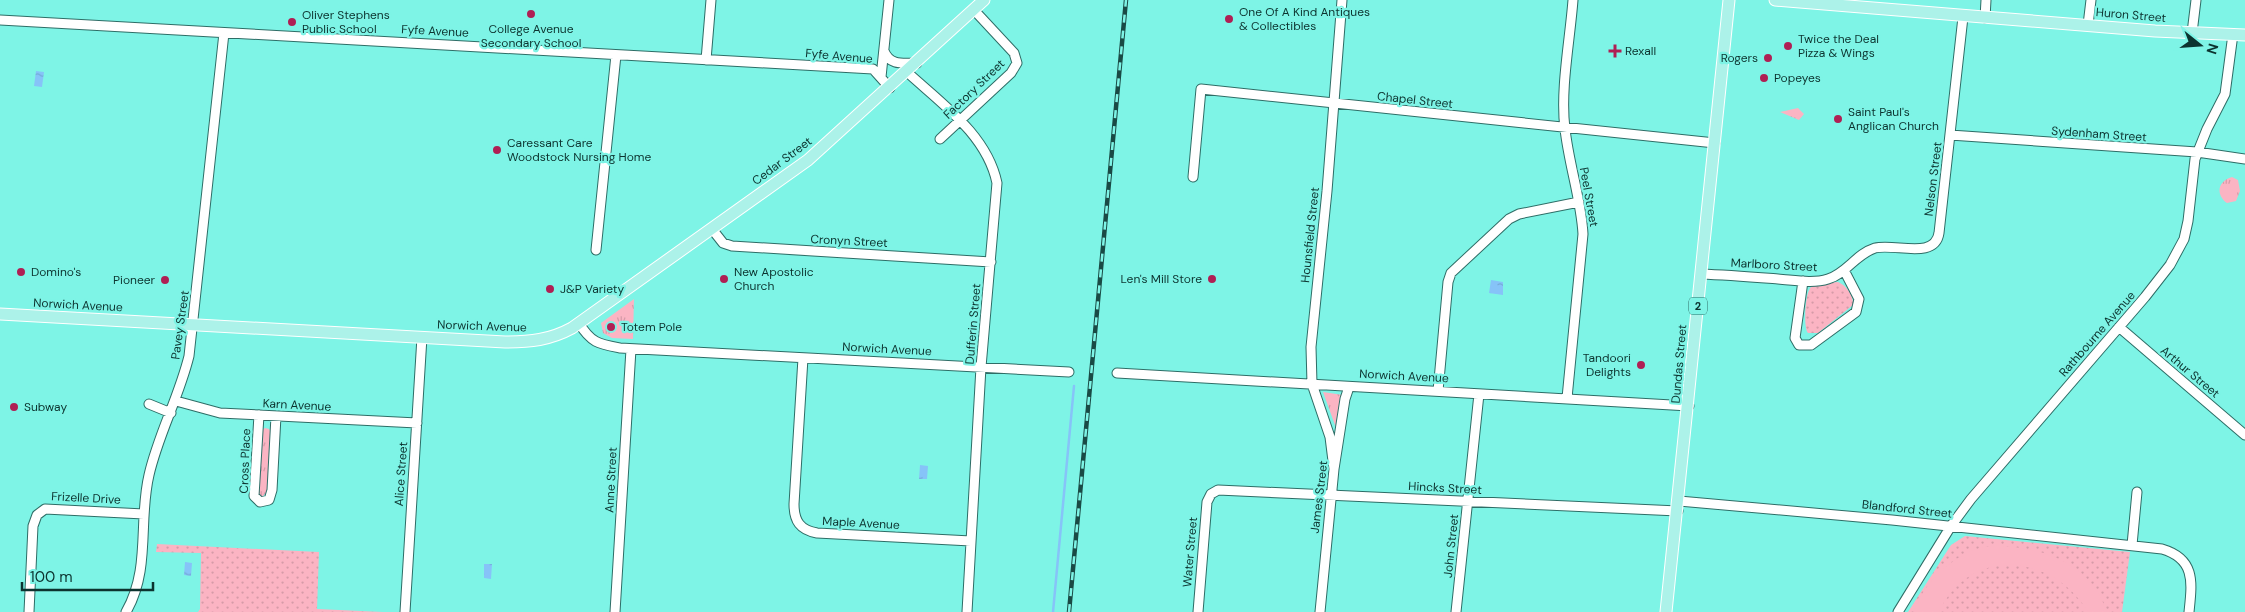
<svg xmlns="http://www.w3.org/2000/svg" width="2245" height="612" font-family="'DM Sans',sans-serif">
  <defs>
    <pattern id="grass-tufts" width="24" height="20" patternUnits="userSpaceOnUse" patternTransform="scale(1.25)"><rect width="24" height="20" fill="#fbb4c3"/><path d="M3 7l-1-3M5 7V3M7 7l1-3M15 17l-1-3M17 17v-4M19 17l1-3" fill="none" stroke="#d69ba8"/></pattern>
    <pattern id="park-dots" width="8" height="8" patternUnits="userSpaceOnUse" patternTransform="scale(1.25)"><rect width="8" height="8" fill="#fbb4c3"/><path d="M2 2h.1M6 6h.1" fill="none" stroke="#d69ba8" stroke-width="1.8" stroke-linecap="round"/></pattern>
    <pattern id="water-ripples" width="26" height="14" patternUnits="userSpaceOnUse" patternTransform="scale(1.25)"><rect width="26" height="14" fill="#86c3f8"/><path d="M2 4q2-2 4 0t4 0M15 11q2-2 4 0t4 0" fill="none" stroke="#72a8d5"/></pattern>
  </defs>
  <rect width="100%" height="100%" fill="#7ef4e6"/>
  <!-- grass -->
  <path fill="url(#grass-tufts)" d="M1798 108 1804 114 1799 120 1780 112Z
    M2232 177 2238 180 2240 191 2236 201 2227 203C2215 194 2218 181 2232 177Z
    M634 299 633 339 612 338 603 333 601 323Z
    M1323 392 1343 395 1336 428Z
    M265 428 269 429 271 433 267 492 262 497 258 495 262 430Z"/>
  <!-- park -->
  <path fill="url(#park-dots)" d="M1838 282C1846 285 1854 296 1853 305L1818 333H1808C1803 328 1805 292 1811 287 1817 283 1830 283 1838 282Z
    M1965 536 2130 552 2122 612H1908L1951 545Z
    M157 544 319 552 317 609 383 612H198L200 609 201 553 156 552Z"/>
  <!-- pitch -->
  <path fill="#fbb4c3" d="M2000 546C2047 548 2091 565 2107 612H2088C2053 553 1969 546 1939 612H1914C1921 586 1951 557 1977 549 1984 546 1992 546 2000 546Z"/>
  <!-- water -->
  <path fill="url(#water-ripples)" d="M36 71 44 72 42 87 34 86Z
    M1491 280 1503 282V295L1489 293Z
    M920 465 928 466 927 479H919Z
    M185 562 192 563 191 576 184 575Z
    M484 564H492L491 579 484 578Z"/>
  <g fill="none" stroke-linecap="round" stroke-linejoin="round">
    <!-- stream -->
    <path stroke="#86c3f8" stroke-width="2.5" d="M1053 612 1074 386"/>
    <defs>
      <path id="minor" d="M1985 18 1986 0
        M0 20 873 69 890 88
        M2088 25 2091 0
        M2192 33 2196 0
        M884 51C890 66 903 63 917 63
        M706 60 711 0
        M907 72C942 104 987 135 997 183L981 367 967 612
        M881 77 889 0
        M1950 135 2197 152 2245 159
        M940 139 1011 73 1017 63 1014 53 974 10
        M1193 177 1201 89 1715 143
        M712 229 723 243 732 246 991 262
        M596 250 616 55
        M1701 274C1727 275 1752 277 1778 279 1793 280 1813 284 1828 279 1847 273 1856 254 1875 248 1895 243 1935 260 1939 233L1963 17
        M1803 281 1795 338 1799 345H1811L1856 312 1859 299 1845 272
        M579 323C591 343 599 344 620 348L1069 372
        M2119 327 2245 435
        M803 358 794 504C794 521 800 530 817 533L971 541
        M1117 373 1689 406
        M1438 391 1448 282 1451 273 1509 219 1519 214 1579 202
        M1567 398 1583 234C1581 199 1569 165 1565 129 1560 90 1570 40 1573 0
        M176 401 220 413 417 423
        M149 404 171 413
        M259 415 254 496 260 502 269 500 272 490 276 416
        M1334 469 1330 437 1312 384 1311 347 1327 191 1342 0
        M1679 501 1892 520 2162 549C2196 559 2192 583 2189 612
        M2132 545 2137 492
        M29 612 33 526 37 515 45 509 144 514
        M126 612C151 569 138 521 149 475 158 435 179 397 189 356L224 33
        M405 612 422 337
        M615 612 631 349
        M1198 612 1207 502 1211 494 1218 490 1678 511
        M1320 612 1334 469 1345 399 1349 387
        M1456 612 1479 394
        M1898 612 1951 526 1971 499 2145 297 2170 265 2184 239 2188 221 2195 159 2207 129 2225 94 2233 34"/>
      <path id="major" d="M1775 0 2155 31 2245 35
        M0 314 505 342C530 342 550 340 572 328L808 160 984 0
        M1666 612 1729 0"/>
    </defs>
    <!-- minor casing -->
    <use href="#minor" stroke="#2e6d66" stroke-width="11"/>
    <!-- major casing -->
    <use href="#major" stroke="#fff" stroke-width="13"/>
    <!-- minor -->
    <use href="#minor" stroke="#fff" stroke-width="9"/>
    <!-- major -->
    <use href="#major" stroke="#acf2e9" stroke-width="11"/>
    <defs>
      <path id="rail" d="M1069 612 1126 0"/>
    </defs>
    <!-- rail casing -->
    <use href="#rail" stroke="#1a4a45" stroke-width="4.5"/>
    <!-- rail -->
    <use href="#rail" stroke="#7ef4e6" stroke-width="2.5" stroke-dasharray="8" stroke-linecap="butt"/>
  </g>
  <!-- markers -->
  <g fill="#af1f54" stroke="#7ef4e6" stroke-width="2">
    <circle cx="531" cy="14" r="5"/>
    <circle cx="1229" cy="19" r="5"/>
    <circle cx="292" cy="22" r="5"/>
    <circle cx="1788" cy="46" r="5"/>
    <path d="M1612.5 43.5h5v5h5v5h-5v5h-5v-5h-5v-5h5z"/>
    <circle cx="1768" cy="58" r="5"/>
    <circle cx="1764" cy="78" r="5"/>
    <circle cx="1838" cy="119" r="5"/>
    <circle cx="497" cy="150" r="5"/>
    <circle cx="21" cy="272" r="5"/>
    <circle cx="724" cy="279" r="5"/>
    <circle cx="1212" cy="279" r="5"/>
    <circle cx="165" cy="280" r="5"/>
    <circle cx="550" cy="289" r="5"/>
    <circle cx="611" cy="327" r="5"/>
    <circle cx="1641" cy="365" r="5"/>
    <circle cx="14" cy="407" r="5"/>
  </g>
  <g text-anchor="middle" stroke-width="4.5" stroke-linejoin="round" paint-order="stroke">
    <!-- shield labels -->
    <rect fill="#7ef4e6" stroke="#2e6d66" stroke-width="1" x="1689" y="297.5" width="18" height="17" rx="4"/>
    <g font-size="11" font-weight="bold" fill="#0c332f">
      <text x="1698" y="310">2</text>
    </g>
    <!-- poi labels -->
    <g font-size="12" fill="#0c332f" stroke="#7ef4e6" text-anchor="start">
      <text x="1239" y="16">One Of A Kind Antiques<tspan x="1239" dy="14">&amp; Collectibles</tspan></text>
      <text x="302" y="19">Oliver Stephens<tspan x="302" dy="14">Public School</tspan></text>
      <text x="531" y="33" text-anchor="middle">College Avenue<tspan x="531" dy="14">Secondary School</tspan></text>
      <text x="1798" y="43">Twice the Deal<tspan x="1798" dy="14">Pizza &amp; Wings</tspan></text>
      <text x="1625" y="55">Rexall</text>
      <text x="1758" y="62" text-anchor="end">Rogers</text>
      <text x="1774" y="82">Popeyes</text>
      <text x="1848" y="116">Saint Paul's<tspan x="1848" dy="14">Anglican Church</tspan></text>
      <text x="507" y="147">Caressant Care<tspan x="507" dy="14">Woodstock Nursing Home</tspan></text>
      <text x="31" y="276">Domino's</text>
      <text x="734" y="276">New Apostolic<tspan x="734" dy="14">Church</tspan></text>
      <text x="1202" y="283" text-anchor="end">Len's Mill Store</text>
      <text x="155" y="284" text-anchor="end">Pioneer</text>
      <text x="560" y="293">J&amp;P Variety</text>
      <text x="621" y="331">Totem Pole</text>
      <text x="1631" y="362" text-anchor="end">Tandoori<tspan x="1631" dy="14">Delights</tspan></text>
      <text x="24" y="411">Subway</text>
    </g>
    <!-- street labels -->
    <g font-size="12" fill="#0c332f" stroke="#7ef4e6">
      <text transform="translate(2131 15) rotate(5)" y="4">Huron Street</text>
      <text transform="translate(435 31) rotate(3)" y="4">Fyfe Avenue</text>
      <text transform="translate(839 56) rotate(5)" y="4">Fyfe Avenue</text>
      <text transform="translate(974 89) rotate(-44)" y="4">Factory Street</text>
      <text transform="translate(1415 100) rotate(6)" y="4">Chapel Street</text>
      <text transform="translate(2099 134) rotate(4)" y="4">Sydenham Street</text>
      <text transform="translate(782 161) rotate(-37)" y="4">Cedar Street</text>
      <text transform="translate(1933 179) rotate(-83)" y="4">Nelson Street</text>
      <text transform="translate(1589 197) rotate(80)" y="4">Peel Street</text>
      <text transform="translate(1310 235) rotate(-84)" y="4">Hounsfield Street</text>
      <text transform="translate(849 241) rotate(3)" y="4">Cronyn Street</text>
      <text transform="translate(1774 265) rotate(3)" y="4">Marlboro Street</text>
      <text transform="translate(78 305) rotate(3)" y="4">Norwich Avenue</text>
      <text transform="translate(973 324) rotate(-85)" y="4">Dufferin Street</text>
      <text transform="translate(180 325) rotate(-82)" y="4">Pavey Street</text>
      <text transform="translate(482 326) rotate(2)" y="4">Norwich Avenue</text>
      <text transform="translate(2097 334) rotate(-49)" y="4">Rathbourne Avenue</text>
      <text transform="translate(887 349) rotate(3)" y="4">Norwich Avenue</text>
      <text transform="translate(1679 364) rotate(-85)" y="4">Dundas Street</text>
      <text transform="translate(2190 372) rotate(40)" y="4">Arthur Street</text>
      <text transform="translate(1404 376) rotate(3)" y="4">Norwich Avenue</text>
      <text transform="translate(297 405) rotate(3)" y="4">Karn Avenue</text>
      <text transform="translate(245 461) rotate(-88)" y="4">Cross Place</text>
      <text transform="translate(401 474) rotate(-86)" y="4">Alice Street</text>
      <text transform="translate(611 480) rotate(-87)" y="4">Anne Street</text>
      <text transform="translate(1445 488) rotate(3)" y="4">Hincks Street</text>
      <text transform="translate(1319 497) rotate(-83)" y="4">James Street</text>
      <text transform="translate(86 498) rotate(3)" y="4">Frizelle Drive</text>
      <text transform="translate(1907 509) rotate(6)" y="4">Blandford Street</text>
      <text transform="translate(861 523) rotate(3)" y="4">Maple Avenue</text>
      <text transform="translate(1451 546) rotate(-84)" y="4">John Street</text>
      <text transform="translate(1190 552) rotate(-85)" y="4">Water Street</text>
    </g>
  </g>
  <!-- north arrow -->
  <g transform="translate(2200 45) rotate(107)" stroke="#7ef4e6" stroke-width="4" paint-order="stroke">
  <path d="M0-4L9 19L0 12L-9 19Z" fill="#0c332f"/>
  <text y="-8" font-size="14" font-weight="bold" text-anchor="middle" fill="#0c332f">N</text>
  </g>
  <!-- scale -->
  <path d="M22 582v8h131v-8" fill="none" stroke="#0c332f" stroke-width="2.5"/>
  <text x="30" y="582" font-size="15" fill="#0c332f" stroke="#7ef4e6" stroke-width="4" paint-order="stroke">100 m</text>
</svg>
